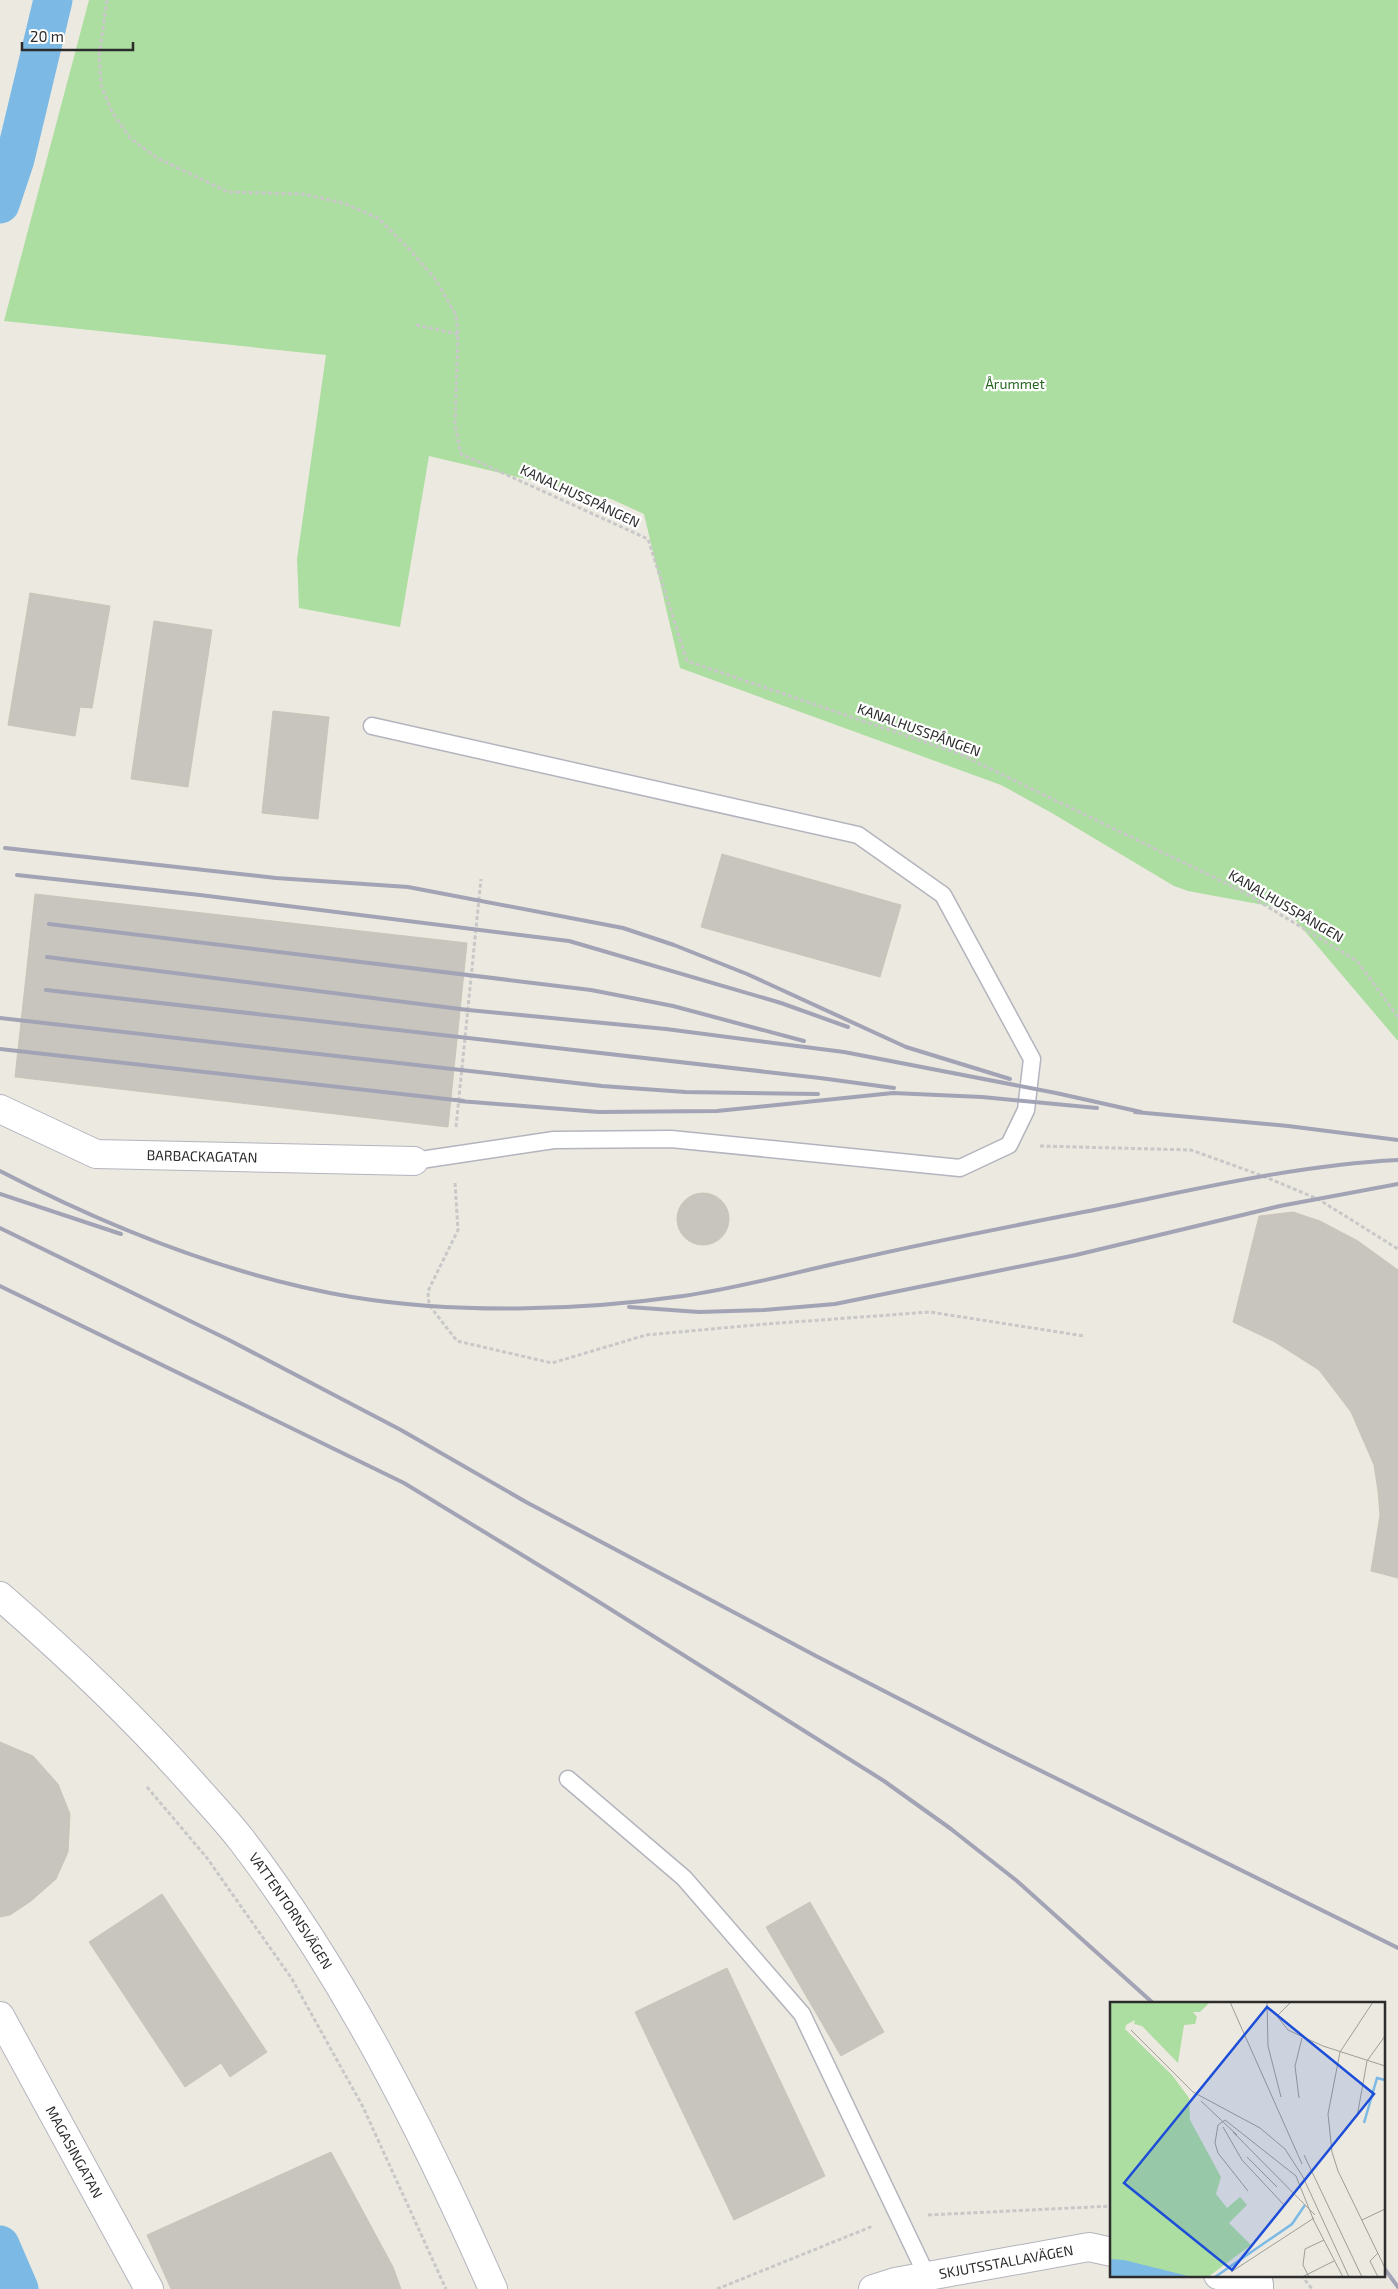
<svg xmlns="http://www.w3.org/2000/svg" width="1398" height="2289" font-family="'Exo 2',sans-serif">
  <rect width="100%" height="100%" fill="#ece9e0"/>
  <!-- green -->
  <path fill="#addea1" d="M89 0H1398V1041L1286 909 1188 891 1174 886 1050 812 1001 785 680 668 644 514 611 499 429 456 400 627 299 608 297 559 326 355 4 321Z"/>
  <g fill="none" stroke-linecap="round" stroke-linejoin="round">
    <!-- canal -->
    <path stroke="#7cbae5" stroke-width="39" d="M0 204 15 159 53 0
      M0 2245 19 2289"/>
  </g>
  <!-- building -->
  <path fill="#c8c5bf" stroke="#c8c5b9" d="M30 593 110 606 92 708 80 707 75 736 8 725Z
    M154 621 212 630 188 787 131 779Z
    M273 711 329 717 318 819 262 813Z
    M722 854 901 905 880 977 701 927Z
    M35 894 467 943 448 1127 15 1077Z
    M677 1219a26 26 0 1 1 52 0a26 26 0 1 1-52 0Z
    M1293 1212 1320 1221 1358 1241 1398 1270V1578L1371 1571 1380 1515 1378 1491 1374 1465 1351 1412 1319 1370 1275 1342 1233 1322 1259 1216Z
    M0 1742 33 1756 58 1784 70 1814 68 1852 56 1879 31 1901 10 1915 0 1917Z
    M162 1894 267 2052 230 2077 221 2063 185 2087 89 1942Z
    M810 1902 884 2032 841 2056 766 1927Z
    M727 1968 825 2176 734 2220 635 2012Z
    M331 2152 393 2267 401 2289H171L147 2235Z"/>
  <g fill="none" stroke-linecap="round" stroke-linejoin="round">
    <defs>
      <path id="service" d="M372 726 858 835 943 895 1032 1059 1026 1110 1009 1145 960 1168 671 1139 554 1140 414 1161
        M568 1779 684 1878 802 2014 927 2276"/>
      <g id="minor">
        <path id="s1" d="M0 1109 96 1154 414 1161"/>
        <path id="s2" d="M0 2016 149 2289"/>
        <path d="M1218 2275 1259 2284V2289"/>
        <path id="s3" d="M873 2289 895 2282 1089 2247 1112 2252"/>
      </g>
      <g id="tertiary">
        <path id="s4" d="M0 1596C69 1656 131 1714 192 1783 208 1801 225 1819 240 1838 345 1975 423 2131 493 2289"/>
      </g>
    </defs>
    <!-- service casing -->
    <use href="#service" stroke="#b3b4be" stroke-width="19"/>
    <!-- minor casing -->
    <use href="#minor" stroke="#b3b4be" stroke-width="30"/>
    <!-- tertiary casing -->
    <use href="#tertiary" stroke="#b3b4be" stroke-width="30"/>
    <!-- path -->
    <path stroke="#c8c8c8" stroke-width="3" stroke-dasharray="4 2.5" stroke-linecap="butt" d="M107 0 99 56 101 85 112 112 130 138 157 158 228 192 303 194 343 203 378 218 410 250 436 280 456 315 458 334 455 425 461 454 648 539 687 661 960 754 1240 890 1357 961 1398 1017
      M416 325 458 334
      M456 1127 481 879
      M1040 1146 1191 1150 1263 1176 1318 1199 1398 1249
      M455 1183 458 1230 428 1291 429 1305 457 1341 552 1363 646 1335 766 1324 930 1312 1084 1336
      M147 1787 207 1858 292 1979 363 2107 446 2289
      M928 2215 1112 2206
      M1301 2275 1312 2289
      M717 2289 873 2226"/>
    <!-- service -->
    <use href="#service" stroke="#fff" stroke-width="16"/>
    <!-- minor -->
    <use href="#minor" stroke="#fff" stroke-width="28"/>
    <!-- tertiary -->
    <use href="#tertiary" stroke="#fff" stroke-width="28"/>
    <!-- rail -->
    <path stroke="#a2a3b5" stroke-width="4" d="M5 848 276 878 408 887 623 928 674 945 747 974 906 1047 1010 1079
      M17 875 200 895 569 941 781 1003 848 1027
      M49 924 591 990 673 1006 804 1041
      M47 957 468 1010 666 1029 844 1052 1056 1093 1141 1112
      M46 990 820 1078 894 1088
      M0 1018 602 1086 685 1092 818 1094
      M0 1049 464 1101
      M459 1101 599 1112 717 1111 893 1093 982 1097 1097 1108
      M1135 1112 1288 1126 1398 1140
      M0 1171C110 1228 229 1276 352 1297 456 1314 578 1311 683 1296 740 1288 796 1272 852 1260 934 1241 1017 1225 1099 1209 1198 1189 1297 1165 1398 1160
      M0 1194 121 1234
      M0 1228 229 1340 401 1430 526 1502 818 1657 991 1746 1398 1948
      M0 1286 404 1483 591 1597 884 1781 951 1829 1017 1881 1153 2003
      M629 1307 699 1312 764 1310 835 1304 1076 1255 1280 1206 1398 1184
      M1384 2268 1398 2287"/>
  </g>
  <g text-anchor="middle" stroke-width="4.5" stroke-linejoin="round" paint-order="stroke">
    <!-- park labels -->
    <g font-size="14" fill="#256421" stroke="#fff">
      <text x="1015" y="389">Årummet</text>
    </g>
    <!-- street labels -->
    <g font-size="14" fill="#2c2c2c" stroke="#fff">
      <text transform="translate(580 496) rotate(25)" y="5">KANALHUSSPÅNGEN</text>
      <text transform="translate(919 730) rotate(20)" y="5">KANALHUSSPÅNGEN</text>
      <text transform="translate(1286 906) rotate(30)" y="5">KANALHUSSPÅNGEN</text>
      <text dy="5" stroke="none"><textPath href="#s1" startOffset="212">BARBACKAGATAN</textPath></text>
      <text dy="5" stroke="none"><textPath href="#s4" startOffset="430">VATTENTORNSVÄGEN</textPath></text>
      <text dy="5" stroke="none"><textPath href="#s2" startOffset="155">MAGASINGATAN</textPath></text>
      <text dy="5" stroke="none"><textPath href="#s3" startOffset="136">SKJUTSSTALLAVÄGEN</textPath></text>
    </g>
  </g>
  <!-- overview -->
  <g transform="translate(1110 2002)">
    <rect width="275" height="275" fill="#ece9e0"/>
    <path d="M0 0H100L90 10H83L87 15 85 22 74 23 68 61 32 24 24 22 25 18 16 23 15 27 62 73 79 96 80 118 111 175 106 192 117 206 130 195 137 203 119 221 141 243 98 275H0Z" fill="#addea1"/>
    <path d="M0 257 14 258 82 275H0Z" fill="#7cbae5"/>
    <path fill="none" stroke="#7cbae5" stroke-width="2.5" d="M254 121 267 76 275 78M105 275 182 222 195 203"/>
    <path fill="none" stroke="#9f9d98" stroke-width="1" d="M120 0 192 162M157 0 158 44 171 95M181 0 167 14 178 28 213 44 275 64M263 0 230 50 218 112 222 150 228 169 275 266M21 28 83 90 150 126 175 147 193 175 239 275M189 96 185 64 192 36M91 99 127 133M247 115 257 59 275 34M113 125 132 158 174 203M123 130 205 213M194 153 252 275M137 155 167 185M138 189 108 151 105 141 108 123 115 118 186 174 204 219 233 275M252 218 275 207M121 270 204 216M192 275 224 259M199 275 193 263 195 247 214 238M268 275 260 259 268 251"/>
    <path fill="#1d4ed8" fill-opacity="0.15" stroke="#1d4ed8" stroke-width="2.5" d="M157 5 264 92 122 268 14 181Z"/>
    <rect width="275" height="275" fill="none" stroke="#2c2c2c" stroke-width="2.5"/>
  </g>
  <!-- scale -->
  <path d="M22 42v8h111v-8" fill="none" stroke="#2c2c2c" stroke-width="2.5"/>
  <text x="30" y="42" font-size="15" fill="#2c2c2c" stroke="#ffffff" stroke-width="4" paint-order="stroke">20 m</text>
</svg>
